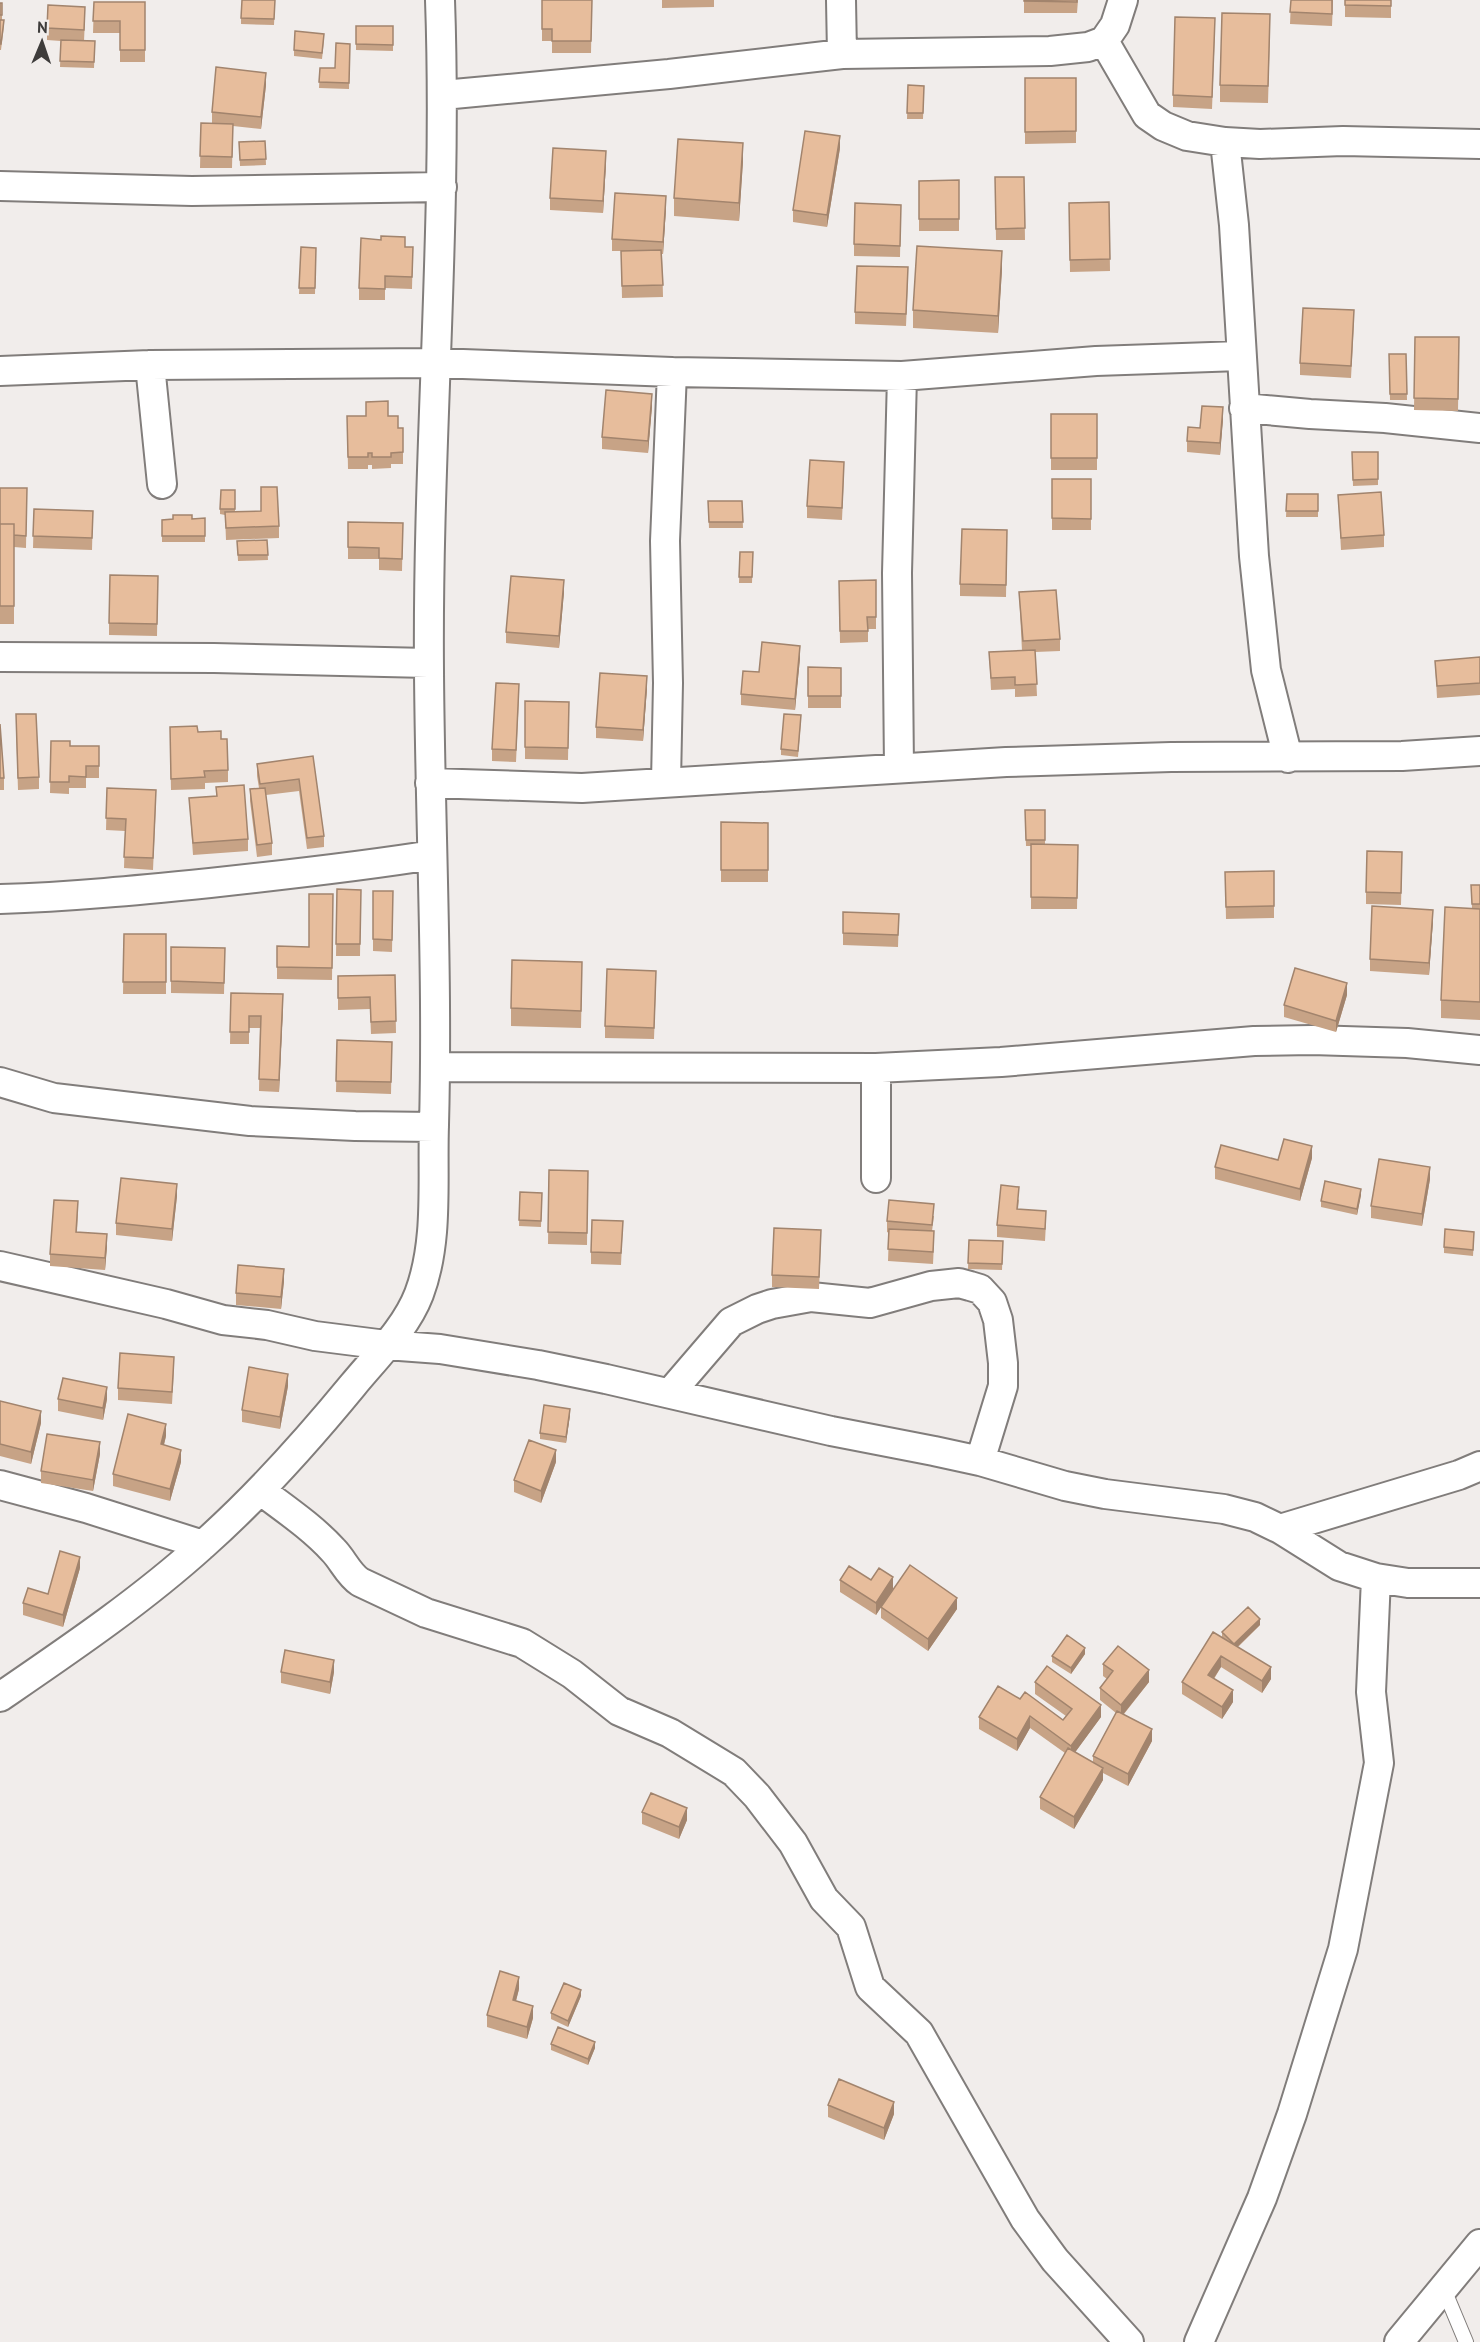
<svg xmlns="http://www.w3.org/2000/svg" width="1480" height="2342" font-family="'PT Sans',sans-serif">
  <rect width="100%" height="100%" fill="#f1edeb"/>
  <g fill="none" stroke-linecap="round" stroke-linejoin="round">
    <defs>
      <path id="service" d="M1443 2287 1466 2342"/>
      <path id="minor" d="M841 0 842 54
        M1104 41 1147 115 1163 126 1187 136 1225 142 1260 144 1343 141 1480 144
        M443 95 669 74 842 54 1050 51 1088 47 1104 41 1115 25 1123 0
        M1225 142 1234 225 1254 556 1266 670 1288 758
        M0 186 192 191 442 187
        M150 365 162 484
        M0 371 150 365 436 363 672 372 902 376 1096 361 1240 356
        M1244 408 1310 414 1385 418 1480 428
        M0 657 214 658 428 663
        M899 768 897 573 902 376
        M666 782 668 683 665 541 672 372
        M430 783 582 788 1006 762 1171 757 1402 756 1480 751
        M0 899C70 897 140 890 210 883 284 875 358 867 432 855
        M436 1067 876 1068 1001 1062 1254 1041 1312 1040 1407 1043 1480 1050
        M876 1068V1178
        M0 1082 54 1098 250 1121 355 1126 434 1127
        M0 1266 166 1304 223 1320 267 1325 315 1336 386 1345 440 1349 538 1365 606 1379 831 1431 934 1451 980 1461 1065 1486 1105 1494 1224 1509 1255 1517 1280 1529 1339 1566 1376 1578 1408 1583H1480
        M670 1393 731 1322 757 1309 772 1304 811 1297 870 1303 931 1286 959 1283 970 1286 980 1289 992 1302 998 1320 1003 1363V1386L980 1461
        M0 1485 86 1508 203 1545
        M260 1490C285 1509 312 1527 333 1550 343 1560 348 1574 360 1582L426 1613 522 1643 572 1674 619 1711 670 1733 734 1772 757 1796 793 1843 824 1899 851 1927 870 1987 919 2033 1025 2219 1055 2260 1129 2342
        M1280 1529 1459 1475 1480 1466
        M0 1697C70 1649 141 1601 204 1544 258 1496 307 1441 353 1385 376 1357 406 1328 419 1294 439 1241 432 1180 434 1125 438 974 430 822 429 671 427 447 448 224 440 0
        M1199 2342 1262 2198 1292 2114 1343 1949 1379 1763 1371 1692 1376 1578
        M1399 2342 1480 2244"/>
    </defs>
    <!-- service casing -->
    <use href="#service" stroke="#817d7b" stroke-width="16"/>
    <!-- minor casing -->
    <use href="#minor" stroke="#817d7b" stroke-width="32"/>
    <!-- service -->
    <use href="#service" stroke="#fff" stroke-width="14"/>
    <!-- minor -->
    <use href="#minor" stroke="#fff" stroke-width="28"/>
  </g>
  <!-- wall -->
  <path fill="#c7a386" d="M275 0 274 25 241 24V18Z
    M542 0H592L591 53H552V41H542Z
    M662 0H714V7L662 8Z
    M1024 0H1078L1077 13H1024Z
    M1291 0H1333L1332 26 1290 24Z
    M1345 0H1391V18L1345 17Z
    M94 2H145V62H120V33H93Z
    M0 3H2V20L4 26 1 50H0Z
    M85 19 84 41H95L94 68 60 67 61 41 47 40V28Z
    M356 26H393V51L356 50Z
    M1215 30 1212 109 1173 107V95Z
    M1270 32 1268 103 1220 102V85Z
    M324 40 322 59 294 56V50Z
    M350 44 349 89 319 88 320 68H335Z
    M1025 78H1076V143L1025 144Z
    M266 85 261 129 233 126 232 168H200L201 123H212V112Z
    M908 85 924 86 923 119H907Z
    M265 141 266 165 240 166 239 142Z
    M840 148 827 227 793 222V210Z
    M743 161 739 221 674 216V198Z
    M606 163 603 213 550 210V198Z
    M995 177H1024L1025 240H996Z
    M959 180V231H919V181Z
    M1109 202 1110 271 1070 272 1069 203Z
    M901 205 900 257 854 256V244Z
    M666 208 663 254H662L663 297 622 298 621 251H622H612V239Z
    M301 247 316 248 315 294H299Z
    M405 247H413L412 289 385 288V300H359V288Z
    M1002 269 998 333 913 328V310Z
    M908 279 906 326 855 324V312Z
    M1354 322 1351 378 1300 375V363Z
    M1415 337H1459L1458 411 1414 410Z
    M1389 354H1406L1407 400H1390Z
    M652 406 648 453 602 449V437Z
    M1051 414H1097V470H1051Z
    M347 416H388L398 428H403V464H391V468L372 469V465H368V469H348Z
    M1223 419 1220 455 1187 452V441L1200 428Z
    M1352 452H1378V485L1353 486Z
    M844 474 842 520 807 518V506Z
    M1052 479H1091V530H1052Z
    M0 488H27L26 548 14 547V624H0Z
    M235 490V512L261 511 279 526V538L226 540 225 515 220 514V509Z
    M1287 494H1318V517H1286Z
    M1338 495 1384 535V547L1341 550Z
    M708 501H742L743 528H709Z
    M34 509 93 511 92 550 33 548Z
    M205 518V542H162V520Z
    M348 522 403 523 402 571 379 570V559H348Z
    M1007 530 1006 597 960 596V584Z
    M267 540 268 560 238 561 237 541Z
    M740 552H753L752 583H739Z
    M158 576 157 636 109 635V623Z
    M876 580V629H868V642L840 643 839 581Z
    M564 592 559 648 506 643V632Z
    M1019 592 1060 639V651L1035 652 1037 696 1015 697V689L991 690 989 652 1022 651Z
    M1480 657V695L1437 698 1435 661Z
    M800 658 795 710 741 705V694L759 672Z
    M808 667 841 668V708H808Z
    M647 688 643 741 596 738V727Z
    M519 696 516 762 492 761V749Z
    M525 701 569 702 568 760 525 759Z
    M801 721 798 757 781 755V749Z
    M0 724 4 778V790H0Z
    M16 726 39 777V789L18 790Z
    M198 732 221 739 228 770V782L205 783V789L171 790 170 739Z
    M51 741 70 746H99V778H86V788H69V794L50 793Z
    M313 756 324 836V847L307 849 299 791 266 795 272 843V855L257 857 250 801V789L259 788 257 776V764Z
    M216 787 248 839V851L193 855 189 798 216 796Z
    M107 788 156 802 153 870 124 868 125 831 106 830Z
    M1025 810H1045V845H1078L1077 909H1031V846H1026Z
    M721 822 768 823V882H721Z
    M1402 864 1401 905 1366 904V892Z
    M1274 871V918L1226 919 1225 872Z
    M1471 885H1480V1020L1441 1018V1000L1472 908Z
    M337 889 361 890 360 956H336Z
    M373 891H393L392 952 373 951Z
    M333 894 332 980 277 979V946L309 947Z
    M843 912 899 914 898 947 843 945Z
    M1433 921 1429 975 1370 971V959Z
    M124 934H166V994H123Z
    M225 948 224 994 171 993V981Z
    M395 975 396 1033 371 1034 370 1009 338 1010V976Z
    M582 980 581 1028 511 1026V1008Z
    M656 983 654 1039 605 1038V1026Z
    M231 993 283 1006 279 1092 259 1091 260 1028H249V1044H230Z
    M1347 995 1336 1032 1284 1017V1005Z
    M337 1040 392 1042 391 1094 336 1092Z
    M1312 1158 1300 1201 1215 1179V1167L1278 1160Z
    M549 1170 588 1171 587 1245 548 1244Z
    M1430 1179 1422 1226 1371 1218V1206Z
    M520 1192 542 1193 541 1227 519 1226Z
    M1361 1195 1357 1215 1321 1207V1201Z
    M177 1196 172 1241 116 1235V1223Z
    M1019 1199 1018 1209 1046 1223 1045 1241 997 1237V1225Z
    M78 1213 77 1232 107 1246 105 1270 50 1266V1254Z
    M934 1216 932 1231 934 1243 933 1264 888 1261 889 1233 887 1232V1221Z
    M623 1221 621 1265 591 1264V1252Z
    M1474 1238 1473 1256 1444 1253V1247Z
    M969 1240 1003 1241 1002 1270 968 1269Z
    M821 1242 819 1289 772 1287V1275Z
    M284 1281 281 1309 236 1305V1293Z
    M174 1369 172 1404 118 1400V1388Z
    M288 1386 280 1429 242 1422V1410Z
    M58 1399H107L103 1420 58 1411Z
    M0 1401 41 1423 31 1464 0 1456Z
    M570 1415 566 1443 540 1439V1433Z
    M166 1436 164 1445 181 1462 170 1501 113 1486V1474Z
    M100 1454 93 1491 41 1483V1471Z
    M556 1462 541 1503 514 1492V1480Z
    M80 1568 63 1627 23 1615V1603L48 1594Z
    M840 1580H871L893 1589 876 1615 840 1592Z
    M881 1607 957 1609 928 1651 881 1618Z
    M1260 1625 1238 1647 1271 1679 1262 1693 1221 1667 1214 1679 1233 1702 1222 1719 1182 1694V1682L1222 1637V1632Z
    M1085 1654 1071 1674 1052 1662V1656Z
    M1103 1664 1149 1682 1124 1714 1152 1741 1128 1786 1103 1773V1780L1074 1829 1040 1809V1797L1065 1753 1030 1728 1017 1751 979 1729V1717L1020 1699 1063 1720 1066 1716 1035 1694V1682L1101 1717 1075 1752 1093 1762V1756L1116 1713 1100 1700V1688L1107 1679 1103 1676Z
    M281 1672H334L330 1694 281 1683Z
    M642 1812 687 1820 679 1839 642 1824Z
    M519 1989 516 2001 533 2018 527 2039 487 2027V2015Z
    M581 1996 568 2027 551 2019V2013Z
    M551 2044 595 2048 588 2065 551 2050Z
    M828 2105 894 2114 884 2140 828 2117Z"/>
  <!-- shaded-wall -->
  <path fill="#a2846d" d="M266 73V85L261 129V117Z
    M840 136V148L827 227V215Z
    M743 143V161L739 221V203Z
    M606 151V163L603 213V201Z
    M666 196V208L663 254V242Z
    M1002 251V269L998 333V316Z
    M652 394V406L648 453V441Z
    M1223 407V419L1220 455V443Z
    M564 580V592L559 648V636Z
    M800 646V658L795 710V699Z
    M647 676V688L643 741V730Z
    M1433 910V921L1429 975V963Z
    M1347 983V995L1336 1032V1021Z
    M283 994V1006L279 1092V1080Z
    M1312 1146V1158L1300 1201V1189Z
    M1430 1167V1179L1422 1226V1214Z
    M177 1184V1196L172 1241V1229Z
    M1361 1189V1195L1357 1215V1209Z
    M107 1234V1246L105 1270V1258Z
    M284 1269V1281L281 1309V1297Z
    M288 1374V1386L280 1429V1417Z
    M107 1387V1399L103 1420V1408Z
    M570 1409V1415L566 1443V1437Z
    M41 1411V1423L31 1464V1452Z
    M166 1424V1436L161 1456V1444Z
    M100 1442V1454L93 1491V1480Z
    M181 1450V1462L170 1501V1489Z
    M556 1450V1462L541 1503V1491Z
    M80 1557V1568L63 1627V1615Z
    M893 1577V1589L876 1615V1603Z
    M957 1598V1609L928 1651V1639Z
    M1260 1619V1625L1234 1650V1644Z
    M1085 1648V1654L1071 1674V1668Z
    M1221 1656V1667L1208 1687V1675Z
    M334 1660V1672L330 1694V1682Z
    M1271 1667V1679L1262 1693V1681Z
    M1149 1670V1682L1121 1717V1705Z
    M1233 1690V1702L1222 1719V1707Z
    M1101 1705V1717L1071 1758V1746Z
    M1030 1716V1728L1017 1751V1739Z
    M1152 1729V1741L1128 1786V1774Z
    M1103 1768V1780L1074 1829V1817Z
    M687 1808V1820L679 1839V1827Z
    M519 1977V1989L513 2012V2000Z
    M581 1990V1996L568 2027V2021Z
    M533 2006V2018L527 2039V2027Z
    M595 2042V2048L588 2065V2059Z
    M894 2102V2114L884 2140V2128Z"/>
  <!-- building -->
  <path fill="#e7bd9c" stroke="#a2846d" stroke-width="1.5" d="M242 0H275L274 19 241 18Z
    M542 0H592L591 41H552V29H542Z
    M1024 0H1077V2L1024 1Z
    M1291 0H1332V14L1290 12Z
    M1345 0H1391V6L1345 5Z
    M94 2H145V50H120V21H93Z
    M0 3H2V15H0Z
    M48 5 85 7 84 30 47 28Z
    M1222 13 1270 14 1268 86 1220 85Z
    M1175 17 1215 18 1212 97 1173 95Z
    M0 20H4L1 44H0Z
    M356 26H393V45L356 44Z
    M295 31 324 34 322 53 294 50Z
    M61 40 95 41 94 62 60 61Z
    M336 43 350 44 349 83 319 82 320 68H335Z
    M216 67 266 73 261 117 212 112Z
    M1025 78H1076V131L1025 132Z
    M908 85 924 86 923 113H907Z
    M201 123 233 124 232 157 200 156Z
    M805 131 840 136 827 215 793 210Z
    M678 139 743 143 739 203 674 198Z
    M265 141 266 159 240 160 239 142Z
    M553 148 606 151 603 201 550 198Z
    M995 177H1024L1025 228 996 229Z
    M959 180V219H919V181Z
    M615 193 666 196 663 242 612 239Z
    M1109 202 1110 259 1070 260 1069 203Z
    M855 203 901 205 900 246 854 244Z
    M381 236 405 237V247H413L412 277 385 276V289L359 288 361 238 381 240Z
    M917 246 1002 251 998 316 913 310Z
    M301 247 316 248 315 288H299Z
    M661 250 663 285 622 286 621 251Z
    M857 266 908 267 906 314 855 312Z
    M1303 308 1354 310 1351 366 1300 363Z
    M1415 337H1459L1458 399 1414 398Z
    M1389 354H1406L1407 394H1390Z
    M606 390 652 394 648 441 602 437Z
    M388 401V416H398V428H403V452L391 453V457H372V453H368V457H348L347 416H366V402Z
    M1202 406 1223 407 1220 443 1187 441 1188 427 1200 428Z
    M1051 414H1097V458H1051Z
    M1352 452H1378V479L1353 480Z
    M810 460 844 462 842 508 807 506Z
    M1052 479H1091V519L1052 518Z
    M261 487H277L279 526 226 528 225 512 261 511Z
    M0 488H27L26 536 14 535V524H0Z
    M221 490H235V509H220Z
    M1381 492 1384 535 1341 538 1338 495Z
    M1287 494H1318V511H1286Z
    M708 501H742L743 522H709Z
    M34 509 93 511 92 538 33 536Z
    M173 515H192V519L205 518V536H162V520L173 519Z
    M348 522 403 523 402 559 379 558V548L348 547Z
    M0 524H14V606H0Z
    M962 529 1007 530 1006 585 960 584Z
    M267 540 268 555H238L237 541Z
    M740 552H753L752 577H739Z
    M110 575 158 576 157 624 109 623Z
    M511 576 564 580 559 636 506 632Z
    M876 580V617H867L868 631H840L839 581Z
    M1056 590 1060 639 1023 641 1019 592Z
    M762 642 800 646 795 699 741 694 743 671 759 672Z
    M1035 650 1037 684 1015 685V677L991 678 989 652Z
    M1480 657V683L1437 686 1435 661Z
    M808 667 841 668V696H808Z
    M600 673 647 676 643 730 596 727Z
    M496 683 519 684 516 750 492 749Z
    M525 701 569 702 568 748 525 747Z
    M16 714H36L39 777 18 778Z
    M784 714 801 715 798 751 781 749Z
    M0 724 4 778H0Z
    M197 726 198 732 221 731V739H227L228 770 204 771 205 777 171 779 170 727Z
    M51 741H70V746H99V766H86V777L69 776V782H50Z
    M313 756 324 836 307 838 299 779 260 784 257 764Z
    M244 785 248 839 193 843 189 798 217 796 216 787Z
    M107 788 156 790 153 858 124 857 126 819 106 818Z
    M265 788 272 843 257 845 250 789Z
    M1025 810H1045V840H1026Z
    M721 822 768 823V870H721Z
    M1031 844 1078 845 1077 898 1031 897Z
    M1367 851 1402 852 1401 893 1366 892Z
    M1274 871V906L1226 907 1225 872Z
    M1471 885H1480V904H1472Z
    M337 889 361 890 360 944H336Z
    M373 891H393L392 940 373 939Z
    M309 894H333L332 968 277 967V946L309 947Z
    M1372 906 1433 910 1429 963 1370 959Z
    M1445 907 1480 909V1002L1441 1000Z
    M843 912 899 914 898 935 843 933Z
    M124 934H166V982H123Z
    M171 947 225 948 224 983 171 981Z
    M512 960 582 962 581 1011 511 1008Z
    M1295 968 1347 983 1336 1021 1284 1005Z
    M607 969 656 971 654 1028 605 1026Z
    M395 975 396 1021 371 1022 370 997 338 998V976Z
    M231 993 283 994 279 1080 259 1079 261 1016H249V1032H230Z
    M337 1040 392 1042 391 1082 336 1081Z
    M1284 1139 1312 1146 1300 1189 1215 1167 1221 1145 1278 1160Z
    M1379 1159 1430 1167 1422 1214 1371 1206Z
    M549 1170 588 1171 587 1233 548 1232Z
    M121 1178 177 1184 172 1229 116 1223Z
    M1325 1181 1361 1189 1357 1209 1321 1201Z
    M1001 1185 1019 1187 1017 1209 1046 1211 1045 1229 997 1225Z
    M520 1192 542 1193 541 1221 519 1220Z
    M54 1200 78 1201 76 1232 107 1234 105 1258 50 1254Z
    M889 1200 934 1204 932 1225 887 1221Z
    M592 1220 623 1221 621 1253 591 1252Z
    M774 1228 821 1230 819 1277 772 1275Z
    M889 1229 934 1231 933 1252 888 1249Z
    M1445 1229 1474 1232 1473 1250 1444 1247Z
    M969 1240 1003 1241 1002 1264 968 1263Z
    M238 1265 284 1269 281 1297 236 1293Z
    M120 1353 174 1357 172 1392 118 1388Z
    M249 1367 288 1374 280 1417 242 1410Z
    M63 1378 107 1387 103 1408 58 1399Z
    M0 1401 41 1411 31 1452 0 1444Z
    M544 1405 570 1409 566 1437 540 1433Z
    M128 1414 166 1424 161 1444 181 1450 170 1489 113 1474Z
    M47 1434 100 1442 93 1480 41 1471Z
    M529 1440 556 1450 541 1491 514 1480Z
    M60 1551 80 1557 63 1615 23 1603 28 1588 48 1594Z
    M910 1565 957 1598 928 1639 881 1607Z
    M849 1566 871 1580 879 1568 893 1577 876 1603 840 1580Z
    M1248 1607 1260 1619 1234 1644 1222 1632Z
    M1213 1632 1271 1667 1262 1681 1221 1656 1208 1675 1233 1690 1222 1707 1182 1682Z
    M1067 1635 1085 1648 1071 1668 1052 1656Z
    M1118 1646 1149 1670 1121 1705 1100 1688 1113 1671 1103 1664Z
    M285 1650 334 1660 330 1682 281 1672Z
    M1047 1666 1101 1705 1071 1746 1030 1716 1017 1739 979 1717 998 1686 1020 1699 1025 1692 1063 1720 1072 1709 1035 1682Z
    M1117 1711 1152 1729 1128 1774 1093 1756Z
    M1068 1748 1103 1768 1074 1817 1040 1797Z
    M651 1793 687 1808 679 1827 642 1812Z
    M500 1971 519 1977 513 2000 533 2006 527 2027 487 2015Z
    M564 1983 581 1990 568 2021 551 2013Z
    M558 2027 595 2042 588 2059 551 2044Z
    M839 2079 894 2102 884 2128 828 2105Z"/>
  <!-- north arrow -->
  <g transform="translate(42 42) rotate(2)" stroke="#f1edeb" stroke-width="4.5" paint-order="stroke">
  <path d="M0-4.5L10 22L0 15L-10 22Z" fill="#3e3c3b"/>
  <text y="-9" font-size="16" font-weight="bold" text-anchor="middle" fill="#3e3c3b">N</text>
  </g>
</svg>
